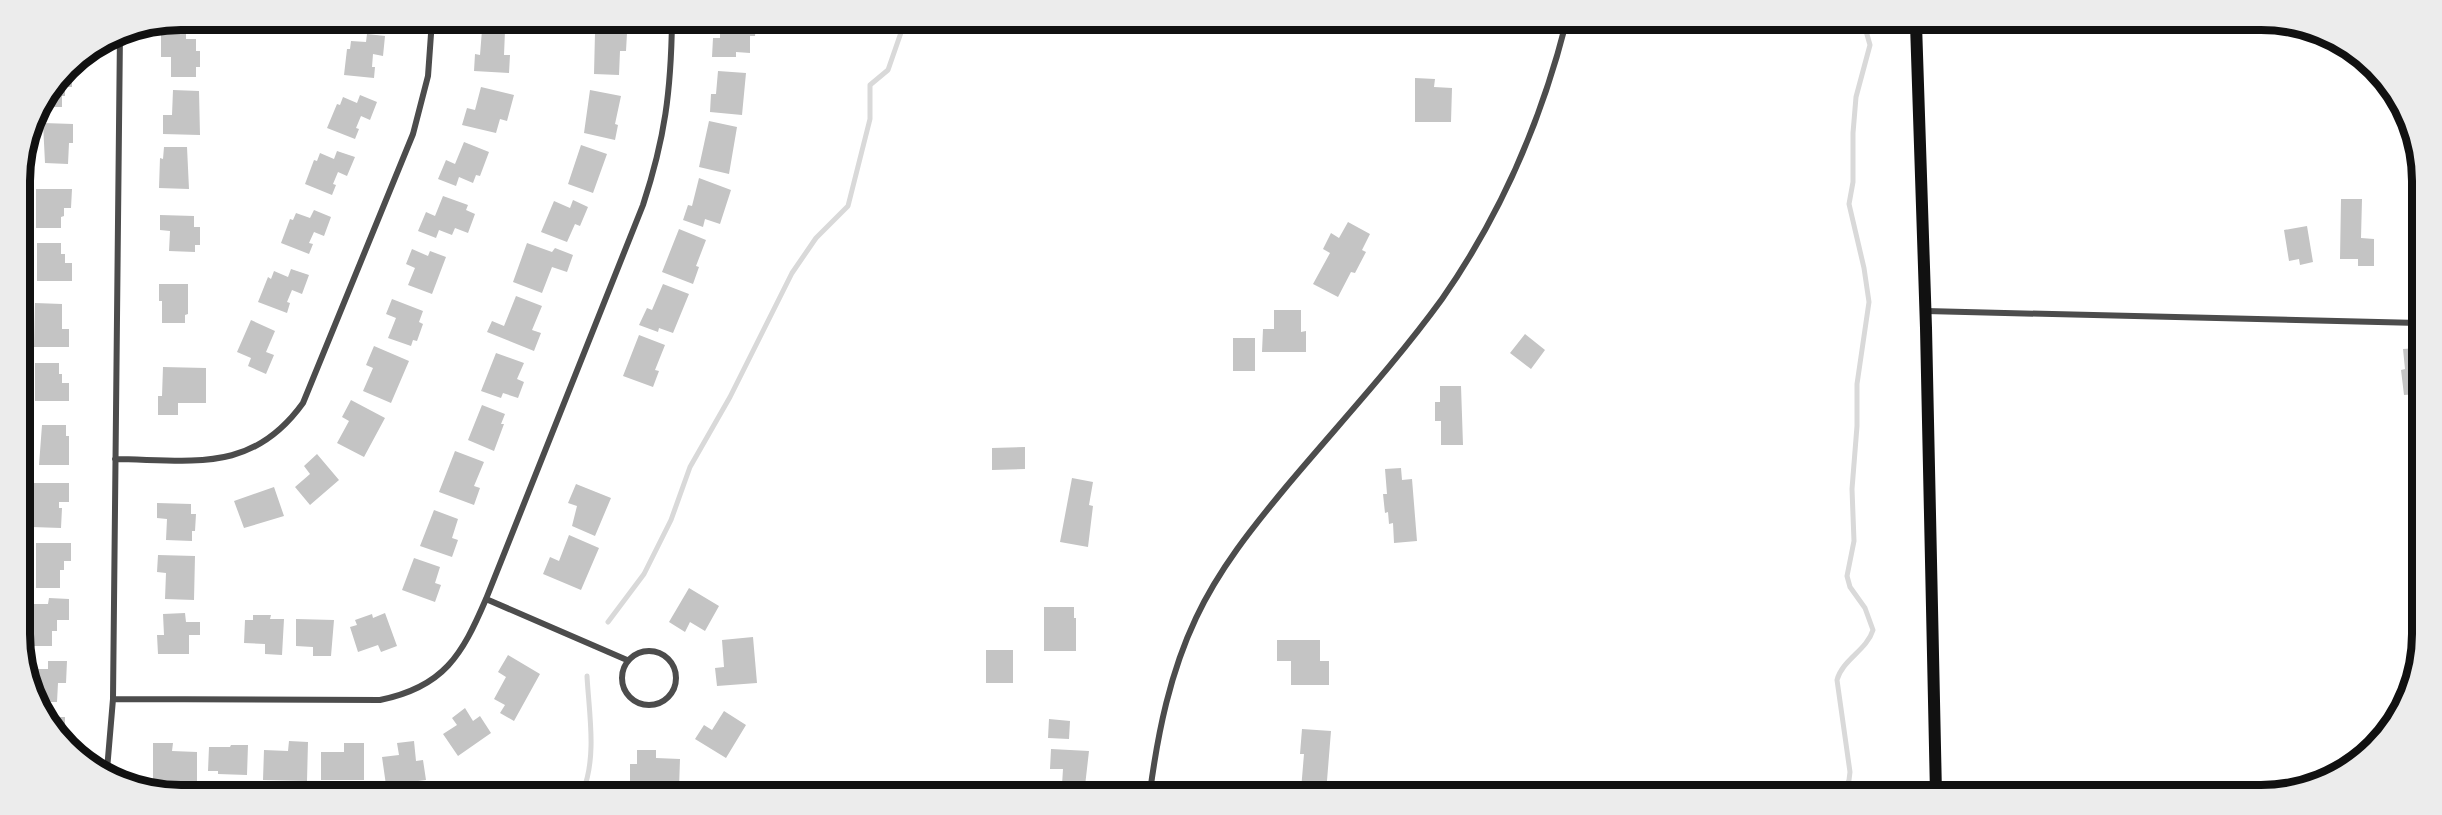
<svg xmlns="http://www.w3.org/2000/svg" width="2442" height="815" font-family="'Roboto Condensed',sans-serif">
  <rect width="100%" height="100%" fill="#fff"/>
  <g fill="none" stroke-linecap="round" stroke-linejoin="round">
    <!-- stream -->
    <path stroke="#d9d9d9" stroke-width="5" d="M608 622 644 574 671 520 690 467 730 397 792 273 816 238 848 206 870 119V85L888 70 905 21
      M583 791C597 756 589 713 587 676
      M1843 794 1849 780 1850 772 1837 680C1842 660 1867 650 1873 630L1865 608 1850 587 1847 576 1854 541 1852 489 1857 426V384L1869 302 1864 268 1849 204 1853 182V133L1856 97 1870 45 1864 24"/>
  </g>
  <!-- building -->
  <path fill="#c4c4c4" d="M720 21H751V23H756L755 36H750V53L736 52V57H712L713 38H720Z
    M482 30 505 31 504 55H510L509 73 474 71 475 54 480 55Z
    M595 33H627L626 51H620L619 75 594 74Z
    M161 34H186V39H196V51H200V67H196V77H171V57H161Z
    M367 34 385 36 383 56 373 54 372 67H375L374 78 344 75 347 49H350L351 41 366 42Z
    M65 69H72V87H65V96H62V107H40Z
    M718 71 746 73 742 115 710 112 711 94H716Z
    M1415 78 1435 79 1434 87 1452 88 1451 122H1415Z
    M481 87 514 95 507 121 500 119 496 133 462 125 467 108 475 110Z
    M173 90 199 91 200 135 163 134V115H172Z
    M590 90 621 96 615 124 618 125 615 140 584 133Z
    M360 95 377 102 370 120 361 116 356 128 359 129 355 139 327 128 337 104 340 105 343 97 357 103Z
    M709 121 737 127 729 174 699 167Z
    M43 123 73 124V143H69L68 164 45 163Z
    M464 142 489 152 480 176 476 175 473 183 459 177 456 186 438 179 446 160 455 164Z
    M581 145 607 154 593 193 568 184Z
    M164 147H187L189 189 159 188 160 158 163 159Z
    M337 151 355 157 347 176 338 172 333 184 336 185 332 195 305 184 314 160 317 161 320 153 334 159Z
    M699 178 731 190 720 224 705 219 703 227 683 220 688 205 692 206Z
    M36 189H72L71 208H64V216L61 217V228H36Z
    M443 196 468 205 466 210 475 214 468 233 455 228 452 235 439 230 436 238 418 231 426 212 435 216Z
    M2341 199H2362L2361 238 2374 239V266H2358V259H2340Z
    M573 200 588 207 580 226 575 224 567 242 541 232 554 201 570 208Z
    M314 210 331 217 324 236 314 232 309 243 313 244 309 254 281 243 290 219 293 220 296 213 310 218Z
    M160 215 194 216V227H200V245H195V252L169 251 170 231 160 230Z
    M1348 222 1370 234 1362 250 1366 252 1355 273 1351 272 1338 297 1313 284 1330 253 1323 249 1331 233 1339 238Z
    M2307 226 2313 262 2300 265 2299 259 2289 261 2284 230Z
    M679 229 706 240 696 266 699 267 693 284 662 272Z
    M37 243H61V254H65V263H72V281H37Z
    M527 243 552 252 555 248 573 255 567 272 552 267 542 293 513 282Z
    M412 249 428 256 430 251 446 257 432 294 408 285 415 268 406 264Z
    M291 269 309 275 302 294 292 290 287 302 290 303 287 313 258 302 268 277 271 279 274 271 288 277Z
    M159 284H188V314L185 315V323H162V301H159Z
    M663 284 689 294 673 333 659 328 658 332 639 325 647 308 652 310Z
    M516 296 542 306 532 330 541 333 534 351 487 332 492 321 504 326Z
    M392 299 423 311 419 322 423 324 417 341 413 340 411 346 388 338 396 318 386 314Z
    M35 303 62 304V329H69V347H34Z
    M1274 310H1301V332L1306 331V352H1262L1263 329H1274Z
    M251 320 275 331 266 352 274 355 266 374 248 366 251 358 237 352Z
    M1525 334 1545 350 1531 369 1510 353Z
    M639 335 665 345 655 370 659 371 653 387 623 376Z
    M1233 338H1255V371H1233Z
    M374 346 409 361 391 403 363 391 373 368 366 365Z
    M2418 348V394L2404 395 2401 370 2405 369 2403 349Z
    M496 353 524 363 517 379 524 382 518 398 503 393 501 398 481 391Z
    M35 363H59V374H62V383H69V401H35Z
    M163 367 206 368V403H178V415H158V396H162Z
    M1440 386H1461L1463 445H1441V421H1435V402H1440Z
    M351 400 385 418 364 457 337 443 349 421 342 417Z
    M482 405 505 414 501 424H504L494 451 468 440Z
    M42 425H66V436H69V465H39Z
    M1025 447V469L992 470V448Z
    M455 451 484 462 474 486 480 488 474 505 439 492Z
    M317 454 339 480 310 505 295 487 310 474 304 466Z
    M1401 468 1402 480 1412 479 1417 541 1394 543 1393 523 1389 524 1388 512 1385 513 1383 494H1387L1385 469Z
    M1072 478 1093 482 1089 505 1093 506 1088 547 1060 542Z
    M32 483H69V502H59V508H62L61 528 32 527Z
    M576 484 611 498 595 536 572 526 577 506 568 503Z
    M274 487 284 516 244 528 234 501Z
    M157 503 191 504V514H196L195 531H192V541L166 540 167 519 157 518Z
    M434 510 458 519 452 538 458 540 452 557 420 546Z
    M569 535 599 548 581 590 543 574 550 557 559 561Z
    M36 543H71V561H64V570H60V588H36Z
    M158 555 195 556 194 600 165 599 166 573 157 572Z
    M414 558 440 567 435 583 441 585 435 602 402 590Z
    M689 588 719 606 705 631 690 622 685 632 669 622Z
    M49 598 69 599V620H57V631H52V646H29V604H48Z
    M1044 607H1074V618H1076V651H1044Z
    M185 613 186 622H200V635H189V654H158L157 635H164L163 614Z
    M385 613 397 646 381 652 378 645 358 652 350 627 357 625 355 620 372 614 373 618Z
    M253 615H271L270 619H284L282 655 265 654V644L244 643 245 620H253Z
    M296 619 334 620 331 656H313V647L296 646Z
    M753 637 757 683 717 686 715 668 724 667 722 640Z
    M1277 640H1320V661H1329V685H1291V661H1277Z
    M986 650H1013V683H986Z
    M508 655 540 674 514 721 500 713 505 705 494 699 506 677 498 672Z
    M48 661H67L66 683H58L57 702H41L31 682V678H33V669H48Z
    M465 708 473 721 480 716 491 733 458 756 443 734 457 725 452 718Z
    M724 711 746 725 726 758 695 739 704 725 712 730Z
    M48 717H65V736H57Z
    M1049 719 1070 721 1069 739 1048 738Z
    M1302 729 1331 731 1326 793H1297L1298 789 1301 790 1304 754H1300Z
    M289 741 308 742 307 781 263 780 264 750 288 751Z
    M414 741 416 761 423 760 426 780 386 785 382 757 399 755 397 743Z
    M153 743H173L172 751 197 752V781H153Z
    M344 743H364V780H321V752H344Z
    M231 745H248L247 775 218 774V771H208L209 747H230Z
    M1051 749 1089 751 1085 786 1062 785 1063 769H1050Z
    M637 750H656V758L680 759 679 789 630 788V764H637Z"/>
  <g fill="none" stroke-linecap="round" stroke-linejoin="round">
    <!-- minor -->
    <path stroke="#4c4c4c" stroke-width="6" d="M1926 311 2419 323
      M115 459C193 460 252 474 303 403L413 134 428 76 432 20
      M486 599 627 660
      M622 678a27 27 0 1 1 54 0a27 27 0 1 1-54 0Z
      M113 699 380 700C444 687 462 655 486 599L643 205C665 138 671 91 672 21
      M107 770 113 699 120 32
      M1150 792C1158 732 1170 673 1196 618 1219 569 1252 528 1286 487 1338 425 1394 365 1442 299 1500 216 1541 121 1566 23"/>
    <!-- primary -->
    <path stroke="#111" stroke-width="12" d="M1916 24 1926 328 1936 794"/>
  </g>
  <!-- crop -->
  <path d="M0 0H2442V815H0ZM181 30H2261A151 151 0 0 1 2412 181V634A151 151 0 0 1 2261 785H181A151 151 0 0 1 30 634V181A151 151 0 0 1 181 30Z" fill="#ececec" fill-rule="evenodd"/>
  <path fill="none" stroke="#111" stroke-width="8" d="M181 30H2261A151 151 0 0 1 2412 181V634A151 151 0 0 1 2261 785H181A151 151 0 0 1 30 634V181A151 151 0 0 1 181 30Z"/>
</svg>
